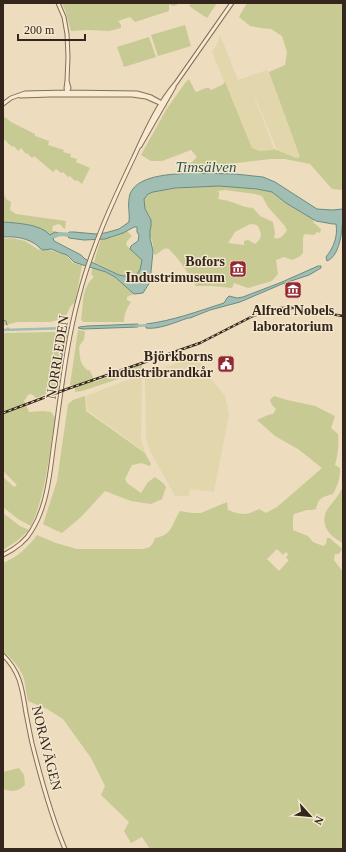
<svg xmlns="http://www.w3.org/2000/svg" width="346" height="852" font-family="Georgia,serif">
  <rect width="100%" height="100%" fill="#eddcbe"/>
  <!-- farmland -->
  <path fill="#e2d6ac" d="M220 35 238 80 267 70 269 72 300 157 296 158 281 153 277 150 249 82 274 149 272 150 259 151 255 150 252 148 212 52 218 42Z
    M194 357 198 358 212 380 225 396 229 414 214 492 190 489 189 496H175L149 449 146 437 145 378 147 374Z
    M140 375 142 379 141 439 145 452 87 410 86 396Z"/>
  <!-- green -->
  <path fill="#c7ca93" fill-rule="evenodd" d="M62 3H178L177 5 173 6 169 4V11L135 22 130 17 118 21 121 25V28L109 31 88 30 71 31 66 13Z
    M191 3H217L207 18 189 6Z
    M247 3H343V190L332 189 310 164 285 159H270L195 168 185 167 184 166V165L192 162 197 157 191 150 162 161H151L141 155 166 110 185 83 189 79 194 89 196 92 206 88H209L211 90 222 85 225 82 252 148 259 151 272 150 274 149 296 158 300 157 269 72 285 65 287 52 282 36 271 29 261 28 250 26 239 17Z
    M185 25 191 46 158 56 151 35Z
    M149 37 156 57 124 67 117 47Z
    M5 117 11 122 35 134V136L49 141 48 145 64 150 63 152 71 154 70 157 77 159 76 162 90 168 82 184 77 180 75 181 70 176 68 177 63 172 61 173 56 169 53 172 34 156 32 158 27 153 26 154 21 148 18 151 14 146 12 147 3 138V120Z
    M219 186 257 189 272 192 286 203 314 219 313 222 321 229 320 233 317 232 314 235 305 234 303 237V253L299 257 292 260 284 257 276 260 278 274 272 281 248 288 234 283 232 288 213 286H196C188 273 180 260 169 249H168L166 248 165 249C160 249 160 254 154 255L152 239 150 238V230L151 226V220L145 209 144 199C146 197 147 195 149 194 161 186 203 186 219 186ZM225 190 255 194 262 196 268 207 284 225 287 230C284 235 280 240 274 238L275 233 273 222 260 216 253 208C245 208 239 204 231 202 227 200 222 200 218 199L219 196V192L217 191ZM250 224 257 225C262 233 263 238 255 244L248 240 244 241V245L228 243 235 232Z
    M3 192 6 199 11 202 10 210 16 214 66 221 65 229 63 228 61 225 58 224 53 226 52 230 55 232 50 235C35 225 21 223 3 222Z
    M127 231 132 236 127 241 126 245 142 260 140 270 135 276 129 277 119 275 94 262 101 239 113 237Z
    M12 238 25 241 39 250 46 249 66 255 73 263 82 265 81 271 75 302 70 307 65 318 50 322H17L7 325H3V239Z
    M93 267 106 272 115 277 134 294 127 297V300L131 302C127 308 124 314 124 322H83L81 319C84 304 81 289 93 278V276L91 274Z
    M78 330 85 331 84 340 82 342 79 347C80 354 79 363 86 369 90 372 89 368 91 373 93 376 93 379 95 382L142 364V371L82 391 75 392V388L74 386 70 385Z
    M51 332H69L60 389 36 398 33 395 29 394 24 401 29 412 43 411 51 412 55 418C54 429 51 440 50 452 46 477 42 502 31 526L18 519 3 507V477L14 487 17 485 3 471V333Z
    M85 396 86 411 145 453 151 464 150 466 141 463 132 465 125 479 127 483 141 493 148 482 155 477 163 483 166 487 162 499 151 504 131 501 105 491 81 517 62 533 55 530 43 524 57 481 68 404 73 400Z
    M274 396 287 400 315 406 335 416 331 428 338 434C339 445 338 454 335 465L340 468C340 478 338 485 333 494 322 497 319 497 316 509L312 510H307L294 514 293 518V530L308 536 313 542 323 546 326 544 327 538H330C333 542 340 546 342 549L339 554H335L334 560 343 572V849H150L142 837 131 843 124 831 129 822 101 795 105 786 91 758 63 719 47 709 28 701C26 694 26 686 24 679 21 668 11 658 3 651V563C18 557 28 547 37 535L56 543 77 549H143C150 548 152 546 155 538 173 535 171 525 180 511L192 513H201L227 502 228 510C241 515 246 516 259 509L266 513 277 507 322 468 298 449 275 436 257 420 268 415 273 414 276 409 272 405 270 400ZM277 549 283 555 286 552 288 554 286 558 289 560 279 571 267 559Z
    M343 486V543C330 537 319 525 327 510 332 502 340 495 343 486Z
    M3 513 20 526 29 530 17 541 3 550Z
    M19 768 24 775 25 785C18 792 12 792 3 789V772Z"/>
  <!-- water -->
  <path fill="#a1beb4" stroke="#698c81" d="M197 173 235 174 263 177 275 182 317 209 332 210 343 209C343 222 342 255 327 261L326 257C334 247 338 236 336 224H333L316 221 286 203 272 192 257 189 219 186 175 188 153 192 148 194 144 199 145 209 151 220V226L150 230V238L153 251 150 282 143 293 134 294 115 277 106 272 86 266 74 262 67 255 61 253 51 249 43 250C41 249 39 248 38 246 28 238 15 236 3 237V222C16 223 41 224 50 235L55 232 59 233V235L53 238 54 241 56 242 81 255 85 259 119 275 129 277 135 276 140 270 142 260 130 249 131 246 138 241 139 235 137 232V227H134L123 233 105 239 84 240 69 238 68 237V233L69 232H74L96 234 105 233 119 229 129 222C130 212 127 205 130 194 138 173 179 174 197 173Z
    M318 266H321V268L309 275 282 284 240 302 210 310 190 318H188C176 322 158 330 146 328V324C172 321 199 311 224 303L227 298 229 296 237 298 243 297 282 282Z
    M138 324V327L83 329 78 328 79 327 87 326Z"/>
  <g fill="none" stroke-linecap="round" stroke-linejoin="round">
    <!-- stream -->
    <path stroke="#698c81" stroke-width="1" d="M3 320 6 321 7 325
      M8 328V329"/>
    <!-- canal -->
    <path stroke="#a1beb4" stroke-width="2.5" d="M136 326 149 325
      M3 330 68 328"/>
    <!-- river -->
    <path stroke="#a1beb4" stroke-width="4" d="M54 236 60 234 73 235"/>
    <defs>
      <path id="minor" d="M58 3 64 17 67 34 68 57 67 81 66 88 67 93
        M67 92 69 88 67 81
        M20 96 50 95H132L146 97 164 105
        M3 104 11 98 25 93 67 92 137 93 151 97 160 102 161 104
        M140 146 174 87
        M3 555C15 549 26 541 32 530 48 504 50 471 54 442 61 393 66 344 79 296 91 249 112 203 133 159 145 133 157 105 176 83L232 3
        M3 655C21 673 22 689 26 713 28 723 30 734 32 743 41 779 51 816 65 849"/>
    </defs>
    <!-- minor casing -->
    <use href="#minor" stroke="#856d57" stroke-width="5"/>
    <!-- minor -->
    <use href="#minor" stroke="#f8ead1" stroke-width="3"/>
    <defs>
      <path id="rail" d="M3 413 67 389 200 343 253 316 268 311 280 308H295L343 316"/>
    </defs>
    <!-- rail casing -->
    <use href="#rail" stroke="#34261c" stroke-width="2.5"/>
    <!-- rail -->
    <use href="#rail" stroke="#f4e7cd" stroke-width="1" stroke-dasharray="3" stroke-linecap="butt"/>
  </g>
  <!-- icons -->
  <defs>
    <symbol id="museum-square" viewBox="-11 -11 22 22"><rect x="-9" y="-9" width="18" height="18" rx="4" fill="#93282f" stroke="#f4e7cd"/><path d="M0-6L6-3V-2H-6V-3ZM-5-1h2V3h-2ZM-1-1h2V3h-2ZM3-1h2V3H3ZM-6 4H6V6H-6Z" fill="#fff"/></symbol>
    <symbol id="civic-square" viewBox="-11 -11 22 22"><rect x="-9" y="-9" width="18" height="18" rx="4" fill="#93282f" stroke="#f4e7cd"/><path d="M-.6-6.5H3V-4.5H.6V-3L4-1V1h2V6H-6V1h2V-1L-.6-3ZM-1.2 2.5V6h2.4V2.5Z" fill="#fff"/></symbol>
  </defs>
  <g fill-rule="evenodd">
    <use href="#museum-square" x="228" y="259" width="20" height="20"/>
    <use href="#museum-square" x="283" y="280" width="20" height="20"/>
    <use href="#civic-square" x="216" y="354" width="20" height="20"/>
  </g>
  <g text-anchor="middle" stroke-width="3" stroke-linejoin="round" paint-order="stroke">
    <!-- poi labels -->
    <g font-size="14" font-weight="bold" fill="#34261c" stroke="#f4e7cd" text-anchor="end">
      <text x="225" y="266">Bofors<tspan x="225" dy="16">Industrimuseum</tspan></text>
      <text x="293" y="315" text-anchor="middle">Alfred Nobels<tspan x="293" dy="16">laboratorium</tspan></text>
      <text x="213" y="361">Björkborns<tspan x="213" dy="16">industribrandkår</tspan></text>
    </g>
    <!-- street labels -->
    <g font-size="14" fill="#34261c" stroke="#f4e7cd">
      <text transform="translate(57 357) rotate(-81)" y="5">NORRLEDEN</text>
      <text transform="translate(47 748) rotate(76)" y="5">NORAVÄGEN</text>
    </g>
    <!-- water labels -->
    <g font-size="15" font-style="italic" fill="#2b544f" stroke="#f4e7cd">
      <text x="206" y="172">Timsälven</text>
    </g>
  </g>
  <!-- border -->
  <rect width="346" height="852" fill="none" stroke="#34261c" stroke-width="8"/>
  <!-- north arrow -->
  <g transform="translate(310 816) rotate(117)" stroke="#f4e7cd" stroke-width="3" paint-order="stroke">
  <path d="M0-3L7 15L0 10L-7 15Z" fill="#34261c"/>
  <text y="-6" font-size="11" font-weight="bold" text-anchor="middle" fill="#34261c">N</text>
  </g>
  <!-- scale -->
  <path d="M18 34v6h67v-6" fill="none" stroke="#34261c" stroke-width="2"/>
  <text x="24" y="34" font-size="12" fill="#34261c" stroke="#f4e7cd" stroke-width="3" paint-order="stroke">200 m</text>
</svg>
